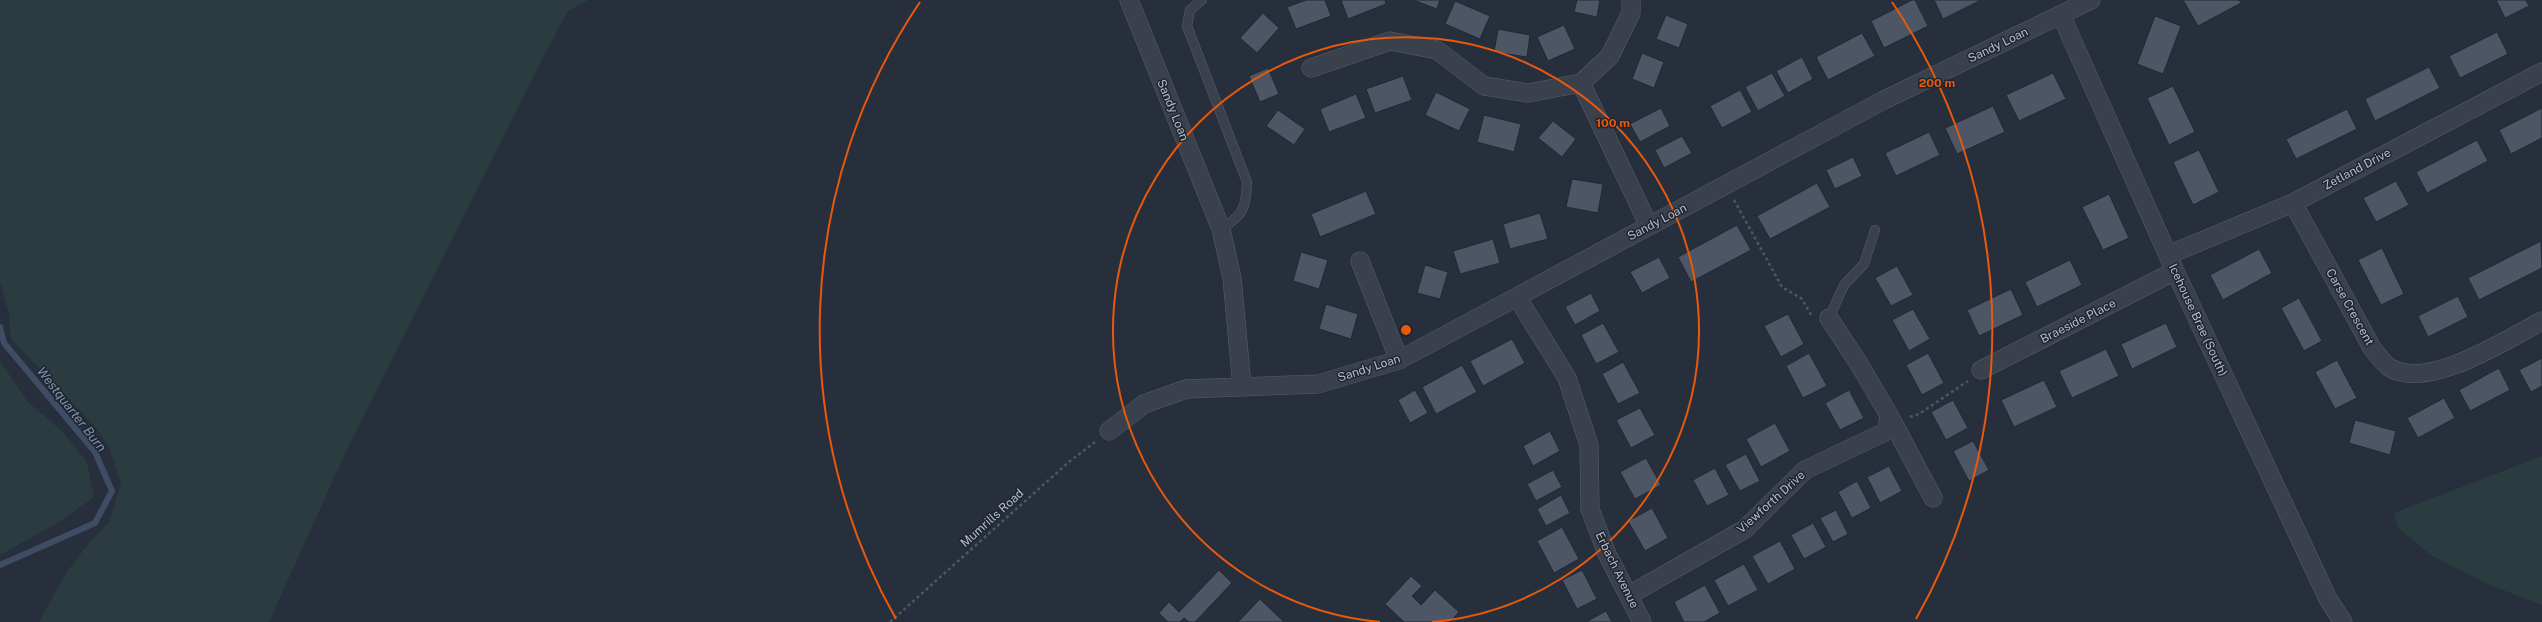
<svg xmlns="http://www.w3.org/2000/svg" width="2542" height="622" font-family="'Public Sans',sans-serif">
  <rect width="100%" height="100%" fill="#272f3d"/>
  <!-- green -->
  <path fill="#2a3c3f" d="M0 0H588L568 11 541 61 347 449 269 622H39L66 573 89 543 109 522 121 484 110 449 97 429 11 339 9 314 0 282Z
    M0 361 28 402 63 432 87 462 94 497 59 522 0 555Z
    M2542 456V605L2487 584 2431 555 2398 528 2394 513Z"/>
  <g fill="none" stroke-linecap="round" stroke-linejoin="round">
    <!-- stream -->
    <path stroke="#3e4c64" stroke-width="6" d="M0 327 4 343 95 452 112 491 95 523 0 565"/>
  </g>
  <!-- building -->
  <path fill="#4d5665" stroke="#212834" d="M1306 0H1325L1331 16 1296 29 1287 7Z
    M1341 0H1385L1386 4 1348 19Z
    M1413 0H1440L1437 9Z
    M1577 0H1600L1597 17 1574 12Z
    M1912 0H1915L1928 26 1884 48 1871 21Z
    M1934 0H1981L1943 19Z
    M2183 0H2239L2241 3 2198 26Z
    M2496 0H2526L2529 6 2505 18Z
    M1455 1 1490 16 1480 39 1445 24Z
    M1263 13 1279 28 1257 53 1240 38Z
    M1666 15 1688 24 1679 48 1656 39Z
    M2155 16 2181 26 2163 74 2137 64Z
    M1564 25 1575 49 1548 61 1537 37Z
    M1498 29 1530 35 1527 57 1494 52Z
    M2497 32 2508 54 2460 78 2449 56Z
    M1862 33 1875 56 1828 80 1816 57Z
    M1642 53 1664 62 1654 88 1632 79Z
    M1802 57 1813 79 1788 93 1776 71Z
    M2429 67 2440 88 2375 121 2365 99Z
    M1268 68 1279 94 1260 102 1249 76Z
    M1772 73 1785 96 1758 111 1745 87Z
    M2053 73 2066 99 2019 121 2006 95Z
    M1403 76 1412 100 1375 113 1366 89Z
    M2173 86 2195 132 2169 145 2147 98Z
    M1740 90 1752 112 1722 128 1710 106Z
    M1436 92 1470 109 1459 131 1425 115Z
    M1356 94 1366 118 1329 132 1320 109Z
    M1993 106 2005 132 1957 154 1945 128Z
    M1661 108 1670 126 1640 142 1630 124Z
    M2542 108V138L2511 154 2499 130Z
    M2347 109 2357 129 2296 159 2286 139Z
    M1278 110 1305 129 1294 145 1266 126Z
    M1484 115 1521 124 1514 152 1477 142Z
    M1553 121 1576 139 1562 157 1538 138Z
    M1929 132 1940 155 1896 176 1885 153Z
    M1682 136 1692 153 1664 168 1655 150Z
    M2477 140 2488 161 2427 193 2416 172Z
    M2199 150 2219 192 2193 205 2173 162Z
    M1853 157 1862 176 1835 189 1826 170Z
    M1572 179 1603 184 1598 213 1566 207Z
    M2396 181 2409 205 2376 222 2363 198Z
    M1817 183 1830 207 1770 239 1757 216Z
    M1366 191 1376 214 1320 237 1311 214Z
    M2109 194 2129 238 2103 250 2082 207Z
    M1540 213 1548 239 1510 249 1503 224Z
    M1737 225 1751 250 1691 282 1678 257Z
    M1493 239 1500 263 1460 274 1453 251Z
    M2541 241 2542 268 2479 300 2468 278Z
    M2382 248 2404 294 2381 305 2358 260Z
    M2259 249 2272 273 2223 300 2210 275Z
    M1301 252 1328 260 1319 289 1293 281Z
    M1659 257 1670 278 1642 293 1630 272Z
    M2070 260 2082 285 2037 307 2025 282Z
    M1425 265 1448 272 1440 299 1417 293Z
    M1897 266 1913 295 1891 306 1875 278Z
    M2011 289 2023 315 1979 336 1967 310Z
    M1591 293 1600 311 1575 325 1565 307Z
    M2458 296 2468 317 2428 337 2418 316Z
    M2299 298 2322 341 2304 351 2281 308Z
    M1326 304 1358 314 1351 339 1319 329Z
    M1913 309 1930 339 1909 351 1892 320Z
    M1788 314 1804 344 1781 357 1764 326Z
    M1603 323 1619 352 1596 364 1581 335Z
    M2166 323 2177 347 2132 369 2121 344Z
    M1512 339 1525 363 1483 386 1470 361Z
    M2106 349 2119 376 2072 398 2059 371Z
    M1809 353 1827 386 1803 398 1786 366Z
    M1928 353 1944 383 1922 395 1906 365Z
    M2542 358V386L2531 392 2519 370Z
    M2337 360 2357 398 2335 409 2315 372Z
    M1623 362 1640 393 1618 404 1602 374Z
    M1462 365 1477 392 1436 414 1422 387Z
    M2499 368 2510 390 2470 411 2459 390Z
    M2044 380 2057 407 2014 427 2001 400Z
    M1415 390 1428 413 1410 423 1398 400Z
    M1849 390 1864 418 1840 430 1825 403Z
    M2444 398 2455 418 2418 438 2407 418Z
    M1953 400 1968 428 1946 440 1931 412Z
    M1640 408 1655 435 1631 448 1616 420Z
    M2355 420 2396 431 2390 455 2349 443Z
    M1775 423 1790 451 1761 467 1746 439Z
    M1550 431 1560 451 1533 466 1523 446Z
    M1973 441 1989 470 1969 481 1953 451Z
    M1746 454 1760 481 1740 491 1725 465Z
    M1646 458 1661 485 1635 499 1620 472Z
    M1889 466 1902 491 1880 503 1867 477Z
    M1715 468 1729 495 1707 506 1693 480Z
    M1553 470 1562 487 1536 501 1527 484Z
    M1857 481 1871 508 1852 518 1838 492Z
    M1561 495 1570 513 1546 526 1537 509Z
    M1652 508 1668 538 1645 551 1628 521Z
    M1836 510 1848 534 1833 542 1820 518Z
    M1813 523 1826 547 1804 559 1791 535Z
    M1562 527 1579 559 1554 573 1537 541Z
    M1780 541 1795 569 1768 584 1752 556Z
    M1744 564 1758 590 1728 606 1714 580Z
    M1219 570 1232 583 1195 622H1189L1184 618 1180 622H1168L1159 613 1169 602 1179 612Z
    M1582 570 1597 599 1577 609 1562 580Z
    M1411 576 1422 586 1412 596 1421 605 1435 590 1459 612 1450 622H1404L1385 604Z
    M1705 585 1720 613 1704 622H1684L1674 602Z
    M1260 599 1284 622H1238Z
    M1606 611 1612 622H1586Z"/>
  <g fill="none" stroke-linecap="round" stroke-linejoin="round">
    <defs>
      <path id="service" d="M1202 0 1190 10 1187 26 1247 182C1246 209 1243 215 1221 229
        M1829 318 1844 285 1864 264 1875 230"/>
      <path id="minor" d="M1129 0 1221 229 1232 278 1242 386
        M2061 15 2175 271 2328 599 2343 622
        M1311 68 1390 41 1437 50 1484 86 1528 93 1581 83 1610 56 1631 13V0
        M1581 83 1649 226
        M2293 203 2372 348C2377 354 2383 363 2389 367 2427 392 2507 339 2542 321
        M2168 255 2293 203 2542 72
        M1360 261 1399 360
        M1517 297 1567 378 1589 445 1590 509 1607 554 1642 622
        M1981 370 2175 271
        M1889 415 1933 498
        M1109 431 1144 404 1186 389 1318 384 1399 360 1884 100 2091 0
        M1629 595 1745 529 1805 470 1887 431 1889 415 1859 364 1829 318"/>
    </defs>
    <!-- service casing -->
    <use href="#service" stroke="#585f6b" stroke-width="10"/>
    <!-- minor casing -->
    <use href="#minor" stroke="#585f6b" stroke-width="19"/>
    <!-- path -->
    <path stroke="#49595d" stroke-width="2.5" stroke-dasharray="3 3" stroke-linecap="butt" d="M1734 200 1782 287 1802 299 1811 315
      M1910 417 1919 414 1968 381
      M890 622 1070 461 1095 442"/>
    <!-- service -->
    <use href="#service" stroke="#3a414d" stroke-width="9"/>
    <!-- minor -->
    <use href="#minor" stroke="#3a414d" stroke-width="18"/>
  </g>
  <!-- distance rings -->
  <g fill="none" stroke="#e8590c" stroke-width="2">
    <path d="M1380 622A293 293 0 1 1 1432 622"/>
    <path d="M896 619A586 586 0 0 1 920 2M1892 2A586 586 0 0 1 1916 619"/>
  </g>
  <g text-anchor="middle" stroke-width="3" stroke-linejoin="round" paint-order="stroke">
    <!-- street labels -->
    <g font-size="12" fill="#b7bcc8" stroke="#1f2632">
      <text transform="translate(1998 45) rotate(-26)" y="4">Sandy Loan</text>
      <text transform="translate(1173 110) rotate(68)" y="4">Sandy Loan</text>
      <text transform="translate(2357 169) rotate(-28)" y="4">Zetland Drive</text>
      <text transform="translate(1657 222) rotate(-28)" y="4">Sandy Loan</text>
      <text transform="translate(2350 307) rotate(61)" y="4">Carse Crescent</text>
      <text transform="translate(2198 320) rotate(65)" y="4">Icehouse Brae (South)</text>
      <text transform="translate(2078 321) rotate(-27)" y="4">Braeside Place</text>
      <text transform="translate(1369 368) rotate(-18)" y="4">Sandy Loan</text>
      <text transform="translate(1771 502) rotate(-42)" y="4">Viewforth Drive</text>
      <text transform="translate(992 518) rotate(-42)" y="4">Mumrills Road</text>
      <text transform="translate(1617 570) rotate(64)" y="4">Erbach Avenue</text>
    </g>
    <!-- water labels -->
    <g font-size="13" font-style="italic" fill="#8191ad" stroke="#1f2632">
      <text transform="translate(72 409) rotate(52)" y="5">Westquarter Burn</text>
    </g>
  </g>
  <circle cx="1406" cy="330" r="6" fill="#e8590c" stroke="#1f2632" stroke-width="2"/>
  <g font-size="12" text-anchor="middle" font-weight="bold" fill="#e8590c" stroke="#1f2632" stroke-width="3" stroke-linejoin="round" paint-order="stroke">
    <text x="1937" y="87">200 m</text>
    <text x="1613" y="127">100 m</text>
  </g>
</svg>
